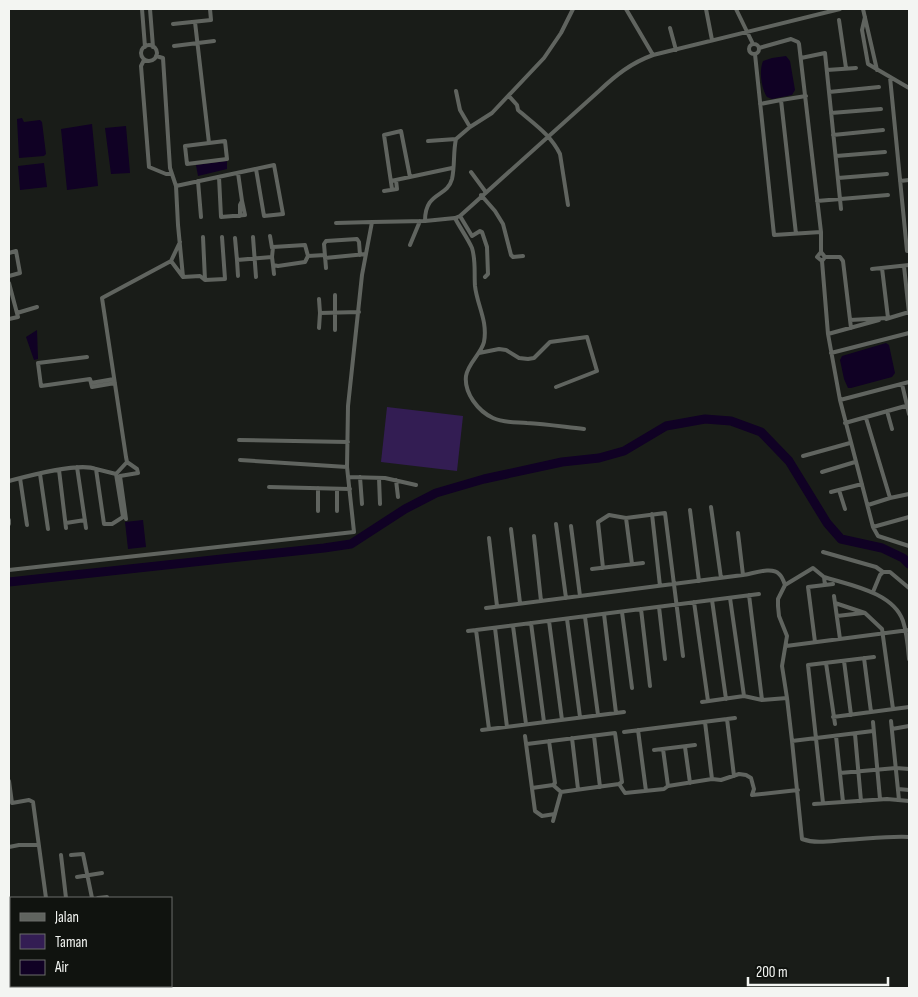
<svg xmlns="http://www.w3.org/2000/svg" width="918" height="997" font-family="'Sofia Sans Condensed',sans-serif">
  <rect width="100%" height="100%" fill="#191c18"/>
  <!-- green -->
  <path fill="#331d53" d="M387 407 463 416 457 471 381 462Z"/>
  <!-- water -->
  <path fill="#100124" d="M786 56 790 61 795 90 792 95 772 99 767 97C761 88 759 71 763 61L772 58Z
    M22 118 24 122 40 120 42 122 46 154 44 156 19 158 17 119Z
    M92 124 98 186 67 190 61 129Z
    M126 126 130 173 111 174 105 128Z
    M227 161V169L198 176 196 165Z
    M44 163 47 187 20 190 18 166Z
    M37 330 38 359 34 360 26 337Z
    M886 343 889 345 895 373 892 377 851 388H848L844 379 840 360 842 356Z
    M143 520 146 547 128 549 125 522Z"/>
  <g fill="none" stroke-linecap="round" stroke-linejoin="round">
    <!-- river -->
    <path stroke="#100124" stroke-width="9" d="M9 582 324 548 351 544 405 509 436 493 484 479 562 462 599 458 624 451 666 426 705 419 731 421 761 432 789 461 827 523 841 539 882 548 903 558 909 564"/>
    <!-- street -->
    <path stroke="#60645f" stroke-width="4" d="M142 9 145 47
      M150 9 153 47
      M626 9 653 55
      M706 9 712 40
      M736 9 753 44
      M863 9 877 70
      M865 17 862 30 868 64 909 88
      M839 20 846 68
      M195 22 209 143
      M173 24 211 20 210 9
      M670 28 676 50
      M749 49a5 5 0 1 1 10 0a5 5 0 1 1-10 0Z
      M141 53a8 8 0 1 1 16 0a8 8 0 1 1-16 0Z
      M174 46 214 41
      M759 48 791 39 798 42 799 44 821 232V252L825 257 822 261 817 257 821 252
      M755 54 774 235 821 232
      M156 56 163 58 170 168 176 186 178 225 183 277 200 276 205 280 225 279 222 237
      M801 58 825 53 841 209
      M144 60 141 66 149 167 166 174H172
      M827 70 856 68
      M890 77 907 251H909
      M456 91 460 110 470 127
      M829 92 879 87
      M509 96 517 105 518 110C534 124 550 134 560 154L568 205
      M760 104 781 100
      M831 113 881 109
      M833 135 883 130
      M225 141 227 159 187 164 185 146Z
      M428 141 456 139
      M836 156 885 152
      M471 172 485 191
      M238 173 242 201 240 205V216
      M219 177 221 217 245 215 242 201
      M838 178 887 174
      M198 181 201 217
      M391 181 452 168
      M900 181 909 180
      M176 186 274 165 283 214 264 216 256 169
      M392 189 384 135 401 131 410 177
      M384 191 397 189 396 180
      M481 195 495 211 503 224 511 255 513 257 523 256
      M817 201 888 195
      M460 216 472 236 480 231 482 232 487 247 488 274 485 277
      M455 218C460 228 467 237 472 248 476 261 474 273 475 286 477 305 488 321 484 342 481 354 468 363 466 376 464 393 478 411 493 418 504 423 516 422 527 423 546 424 565 427 584 429
      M425 221 455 218 460 216 599 91C616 75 631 63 653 55L840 9
      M336 223 372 222
      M796 234 781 100 806 96
      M270 236 272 248
      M203 237 205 280
      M253 237 256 277
      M235 238 237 260
      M410 245 420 221
      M9 253 16 251 20 273 9 276
      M272 257 273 247 305 245 308 256
      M825 257H840L843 261 851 328
      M325 258 366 254
      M171 261 183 277
      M822 261 828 334 840 400 873 527 909 517
      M273 265 274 274
      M904 266 909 313
      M326 268 324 244 326 241 357 239 359 242 360 255
      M872 269 909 265
      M238 276 237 260 272 257 273 265 278 266 305 262 308 256 325 255
      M9 283 18 317 9 319
      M335 295V330
      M319 299 320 313
      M17 313 37 307
      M886 319 909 312
      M850 320 888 318 882 268
      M319 328 320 313 359 312
      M828 334 879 320
      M479 353 499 349 506 350 519 358 528 359 534 358 550 342 587 337 597 371 556 387
      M831 353 909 333
      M87 357 38 363 41 386 90 379 92 387 115 383
      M91 383 114 379
      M902 384 909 414
      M840 400 909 382
      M887 411 892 429
      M866 418 890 498 909 494
      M845 423 909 405
      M239 440 348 442
      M803 456 850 443
      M240 460 347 467
      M77 467 86 528
      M96 469 116 474
      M59 470 66 528
      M822 472 855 462
      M40 474 48 529
      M120 476 126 519
      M120 476 138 473 137 469 127 462
      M348 477 385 478 416 485
      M360 477 362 504
      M20 478 27 525
      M379 478 380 504
      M396 480 398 497
      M9 481C28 476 79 462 96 469L104 524H112L123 517 116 474 127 462 126 457 102 298 171 261 180 242
      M269 487 350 489
      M839 490 845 509
      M831 492 862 484
      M868 505 890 498
      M711 507 721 578
      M690 510 699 581
      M318 511V488
      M337 511V489
      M652 514 660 586
      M626 518 632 564
      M9 520V524
      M66 523 85 520
      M556 524 566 598
      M571 526 580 596
      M873 527 878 536 909 546
      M511 529 520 603
      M738 533 743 575
      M534 536 541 601
      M489 538 497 606
      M823 552 876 567 883 572
      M603 568 598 522 609 515 626 518 665 513 683 656
      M592 569 643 563
      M9 570 354 532 347 467 348 406 362 275 372 222 425 221C425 191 447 198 452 179 455 166 453 152 456 139L470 127 492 113 544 58 561 33 573 9
      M824 577C849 585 893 592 903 621 907 633 908 647 909 659
      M785 585 813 568 824 577 825 585
      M873 592 880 575 883 572H890L909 588
      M749 595 762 700
      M834 596 840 639
      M730 598 744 696
      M712 600 726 699
      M694 602 708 701
      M835 603 865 613 882 629 893 709
      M659 607 665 659
      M486 608 743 575C752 574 772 566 779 574 782 576 784 582 785 585L778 599V606L779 616 787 636 782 666 787 698
      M641 609 650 686
      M622 612 632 688
      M604 614 616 713
      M837 616 863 613
      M585 617 598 715
      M567 619 580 717
      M549 621 562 720
      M531 623 544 722
      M513 626 526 724
      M495 628 507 727
      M476 630 489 729
      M468 631 759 594
      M815 642 808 587 833 584
      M786 646 909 630
      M864 658 871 712
      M844 661 851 715
      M826 663 835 724
      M702 702 744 696 762 700 787 698 792 741 873 731
      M833 717 909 707
      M727 719 734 776
      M891 721 899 800
      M705 722 712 779
      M873 722 880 799
      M892 729 909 726
      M482 730 624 712
      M638 730 646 791
      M624 732 735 718
      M855 734 861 801
      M525 736 535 811 542 816 555 814
      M594 736 600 787
      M836 736 843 802
      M572 738 578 789
      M549 741 555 783 553 785
      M792 741 802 839C816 844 831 841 845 840 866 839 888 836 909 837
      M527 744 615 733 622 782 619 784 625 793 664 789 668 786 712 779 721 780 739 774 746 775 751 778 754 789 752 795 798 790
      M685 747 690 783
      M663 749 668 786
      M654 750 695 745
      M840 773 896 768 909 769
      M9 781 12 803 29 800 33 802 46 898
      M532 788 553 785 561 792 619 784
      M898 789 909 790
      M823 803 808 665 874 657
      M814 804 887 799 909 801
      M553 821 561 792
      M9 847 19 845H39
      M61 855 66 898
      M71 855 83 854 92 898
      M77 877 102 873
      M98 898 107 897
      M58 986V988"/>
  </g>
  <!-- border -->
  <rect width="918" height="997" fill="none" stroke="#f3f5f2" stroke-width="20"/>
  <!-- legend -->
  <rect x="10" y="897" width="162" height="90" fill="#10130f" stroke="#6b6d6a"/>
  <rect x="20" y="913" width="25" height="8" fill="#60645f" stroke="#6b6d6a"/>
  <text x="55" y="922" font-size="15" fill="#f3f5f2">Jalan</text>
  <rect x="20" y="934" width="25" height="15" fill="#331d53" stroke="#6b6d6a"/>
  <text x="55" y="947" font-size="15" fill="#f3f5f2">Taman</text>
  <rect x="20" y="960" width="25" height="15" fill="#100124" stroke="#6b6d6a"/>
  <text x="55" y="972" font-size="15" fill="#f3f5f2">Air</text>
  <!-- scale -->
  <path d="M748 977v8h140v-8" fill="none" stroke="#f3f5f2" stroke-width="2.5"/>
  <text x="756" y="977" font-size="15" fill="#f3f5f2" stroke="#10130f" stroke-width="4" paint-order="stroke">200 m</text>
</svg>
